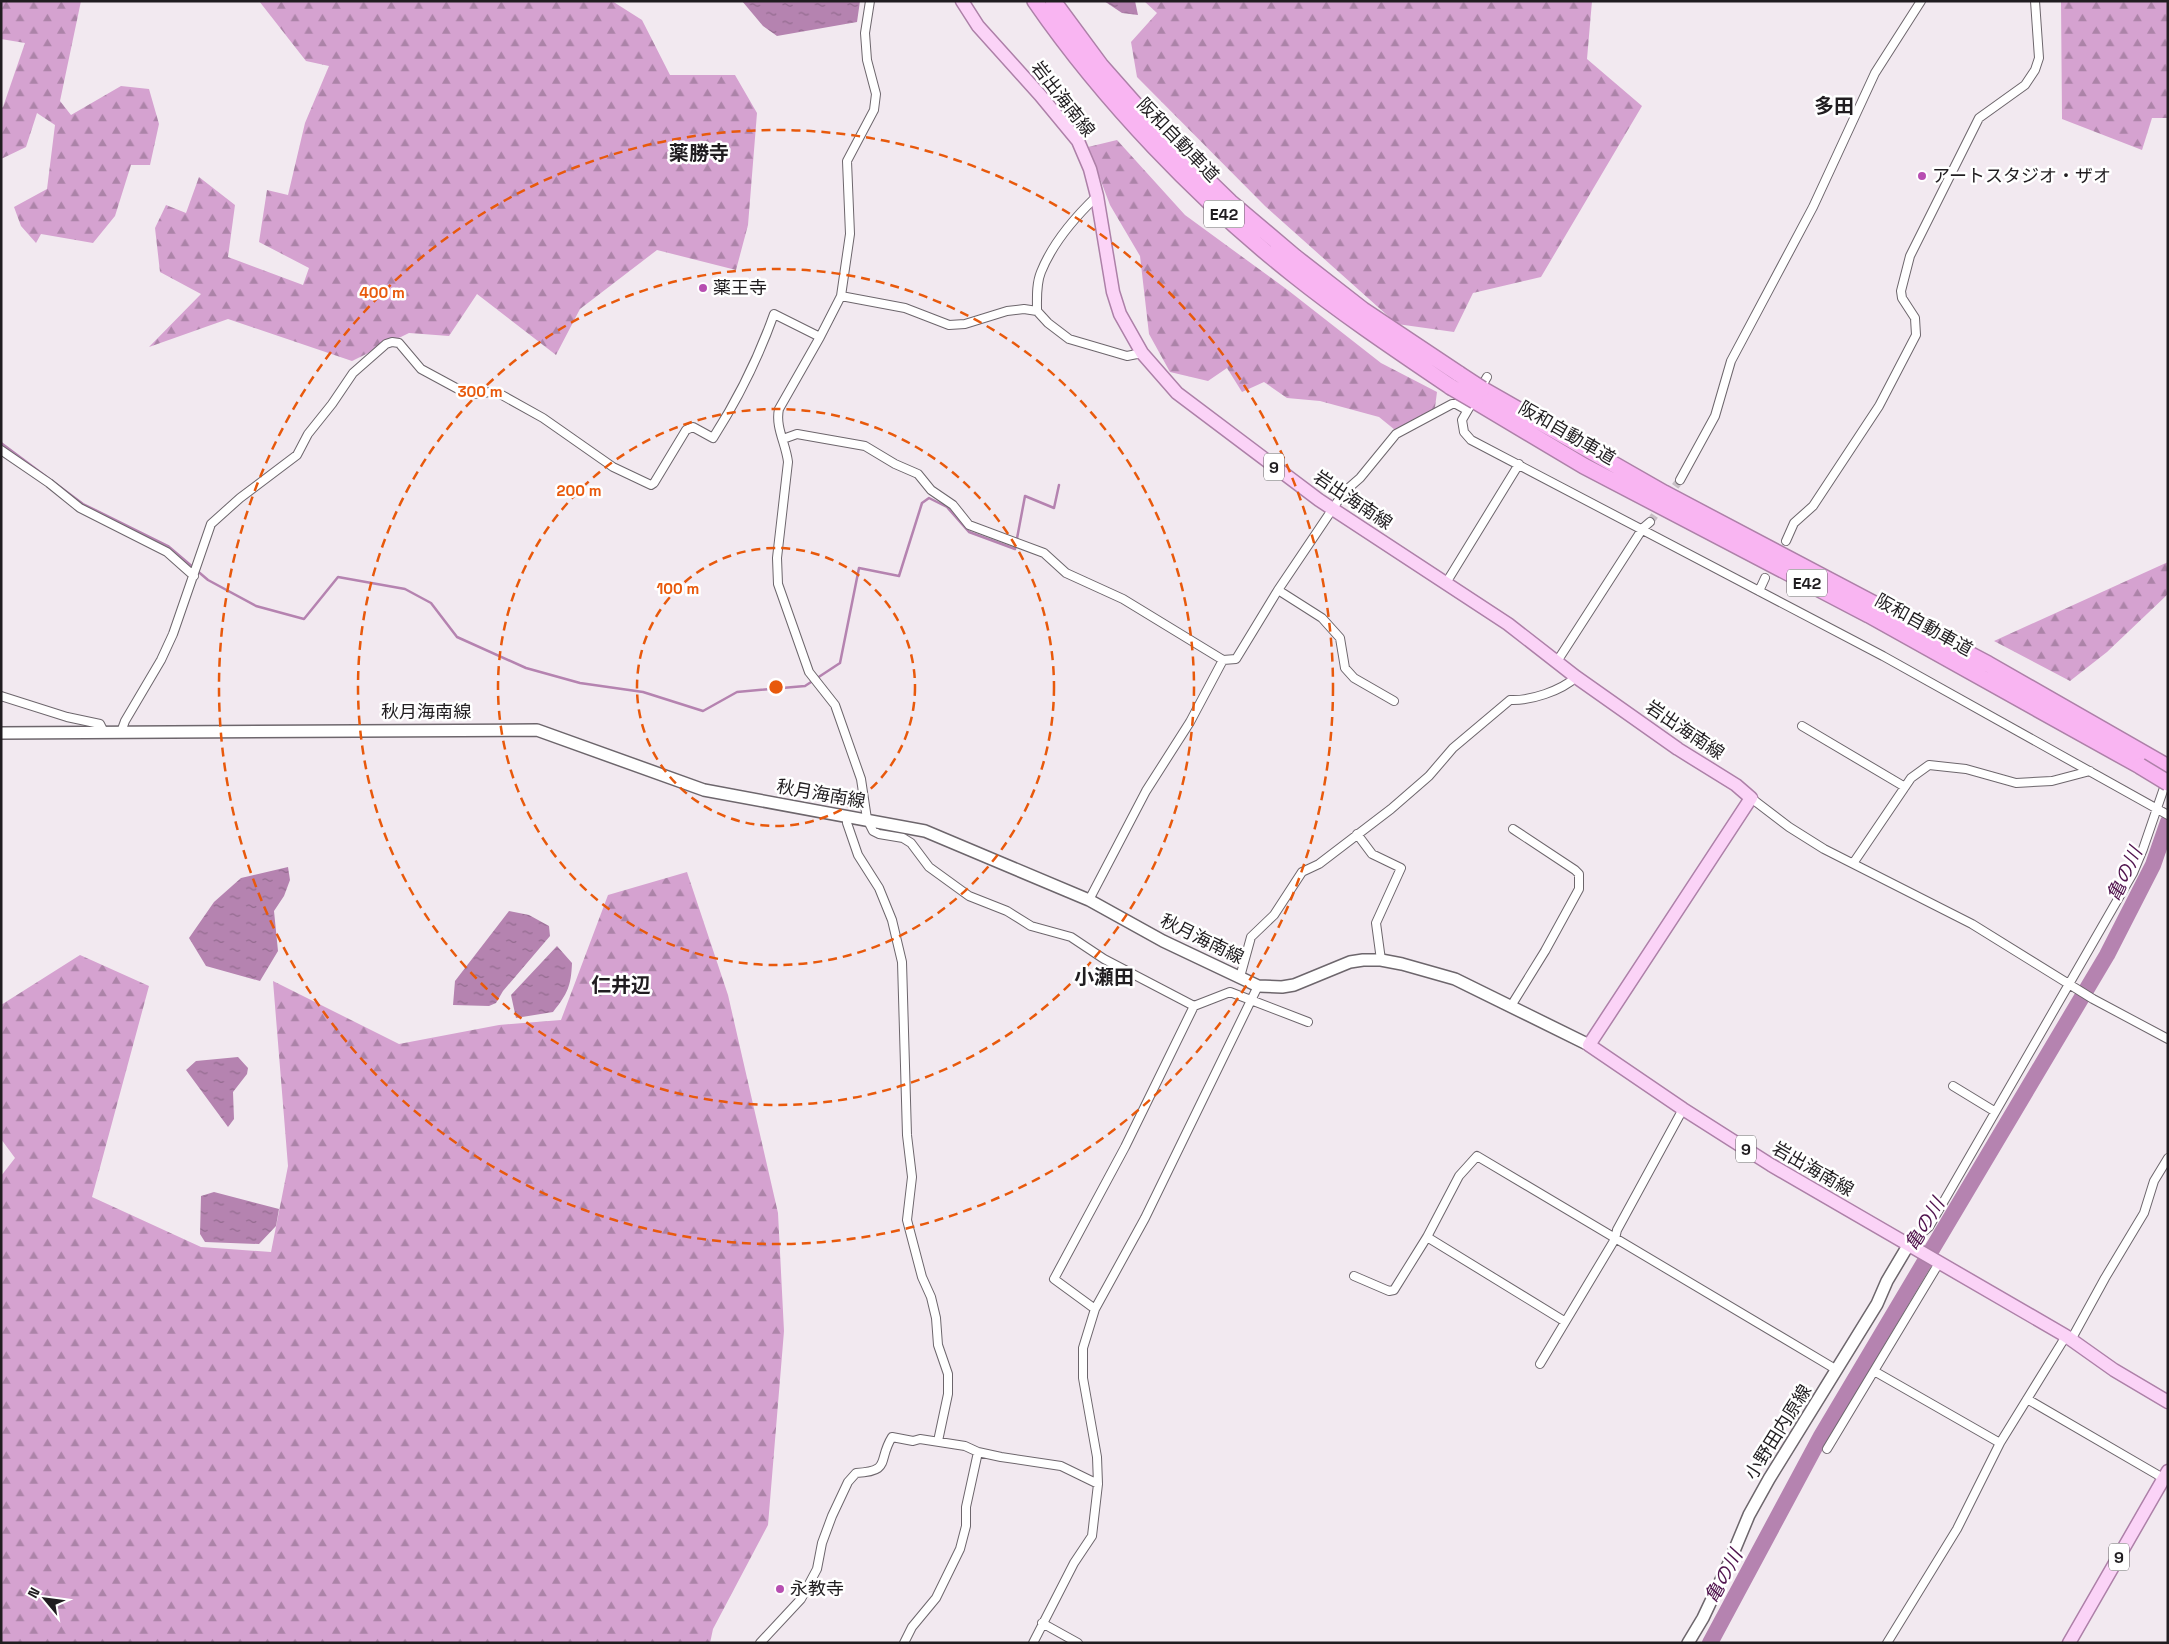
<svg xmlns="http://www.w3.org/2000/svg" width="2169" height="1644" font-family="'Space Grotesk','Noto Sans JP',sans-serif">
  <defs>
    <pattern id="forest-firs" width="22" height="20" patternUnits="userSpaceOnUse" patternTransform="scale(1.25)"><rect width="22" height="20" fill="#d5a2d0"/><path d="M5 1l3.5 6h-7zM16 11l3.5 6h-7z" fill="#ac83a8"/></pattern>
    <pattern id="water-ripples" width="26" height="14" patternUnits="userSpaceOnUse" patternTransform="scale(1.25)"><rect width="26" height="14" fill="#b583b0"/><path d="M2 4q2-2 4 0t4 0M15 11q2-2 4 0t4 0" fill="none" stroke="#936b8f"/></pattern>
  </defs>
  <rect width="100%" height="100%" fill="#f2e9f0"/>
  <!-- forest -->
  <path fill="url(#forest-firs)" d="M1 1H81L60 101 71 115 121 86 149 89 159 124 150 165H131L115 216 93 243 41 234 36 243 21 226 14 207 47 189 55 125 37 113 26 147 1 159V108L3 107 25 43 1 39Z
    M259 1H612L642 20 670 75H735L757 113 748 225 736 270 657 250 580 309 556 355 477 294 449 336 409 333 352 361 228 319 149 347 201 294 160 272 155 228 166 205 186 213 199 177 235 205 228 257 303 285 309 268 259 242 267 190 288 195 305 123 329 66 306 61Z
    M1144 1H1592L1587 59 1642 106 1541 277 1473 293 1454 332 1397 324 1265 206 1137 77 1131 42 1157 13Z
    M2061 1H2168V118H2152L2142 150 2062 119Z
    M1117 140 1185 215 1289 291 1381 363 1437 392 1434 415 1400 434 1379 417 1320 401 1287 398 1264 382 1242 392 1227 368 1208 381 1170 372 1149 334 1140 256 1110 205 1088 147Z
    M2168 562V594L2107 652 2070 681 1994 641Z
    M687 872 728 995 778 1213 784 1331 768 1525 713 1629 710 1643H1V1176L15 1158 1 1139V1005L80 955 149 986 92 1197 201 1247 271 1252 288 1166 273 981 399 1044 499 1025 561 1020 608 895Z"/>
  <!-- water -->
  <path fill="url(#water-ripples)" d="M742 1H860L857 22 777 36 763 26Z
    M1104 1H1135L1138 15 1122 13Z
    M288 867 290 880 284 896 274 911 278 951 260 981 206 966 189 938 214 902 241 878Z
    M509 911 529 915 549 926 550 936 503 991 496 1003 489 1006 453 1005 455 981Z
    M557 946 572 963C571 986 568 993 553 1012L516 1018 511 995Z
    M238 1057 248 1068 247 1074 233 1092 234 1119 228 1127 186 1070 196 1061Z
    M214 1192 279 1209 276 1226 259 1244 205 1242 200 1234 201 1196Z"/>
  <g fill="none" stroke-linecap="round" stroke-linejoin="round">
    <!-- stream -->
    <path stroke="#b583b0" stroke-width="2.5" d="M1 443 83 504 168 546 208 580 256 606 304 619 338 577 405 589 431 603 457 637 526 668 580 683 643 692 703 711 737 692 805 686 840 663 859 568 899 576 922 503 929 498 947 507 969 532 1015 549 1025 496 1054 508 1059 485"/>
    <!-- river -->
    <path stroke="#b583b0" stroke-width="16" d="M1710 1643 1821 1436 2107 955 2153 865 2168 822"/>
    <!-- minor-tunnel -->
    <path stroke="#c8c0c6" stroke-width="8" stroke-dasharray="8 4" stroke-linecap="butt" d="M1668 496 1680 480
      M1650 522 1662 505"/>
    <defs>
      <path id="minor" d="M870 1 865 33 867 60 876 94 874 110 847 161 850 234 841 296 820 337 779 409C775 427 786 444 788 462L777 558 778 584 809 672 835 705 861 779 867 819 873 831 879 834 903 838 911 843 929 867 969 896 1007 911 1031 926 1071 937 1104 959 1194 1006
        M1097 196C1074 218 1053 242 1041 272 1036 284 1037 298 1037 311L1048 323 1069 339 1127 356 1142 353
        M841 296 905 308 949 325 965 324 1007 311 1024 309 1037 311
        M1487 377 1462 420 1464 432 1471 440 1883 656 2168 815
        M783 439 797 434 865 446 895 464 918 474 931 490 953 505 969 525 1044 553 1066 573 1123 599 1223 660 1236 659 1278 590 1322 618 1340 638 1345 668 1354 678 1394 701
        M1 450 49 483 80 508 167 552 194 576
        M1680 480 1715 416 1731 361 1813 207 1875 73 1921 1
        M1786 541 1794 523 1813 506 1879 406 1916 335 1915 318 1902 298 1901 291 1910 256 1979 118 2025 85 2035 70 2039 58 2035 1
        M1446 583 1519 464
        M1278 590 1344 492 1360 478 1396 434 1452 404H1456L1467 410
        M1759 591 1765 578
        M1556 663 1643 528 1650 522
        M1 696 67 717 100 724 104 732
        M1802 726 1905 787
        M121 732 125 721 161 660 173 634 211 524 240 498 297 455 308 434 332 404 353 373 386 344 392 342 399 343 421 369 458 389 473 394 491 392 500 394 543 418 613 467 651 485 654 483 686 430 693 427 713 438C738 399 758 359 774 314L820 337
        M1751 798 1789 827 1824 849 1972 924 2093 999 2168 1039
        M847 816V823L858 855 879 888 892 920 902 962 907 1135 912 1177 907 1220 922 1277 931 1297 936 1318 938 1345 948 1374V1394L938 1441
        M1357 834 1372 854 1401 868 1376 923 1381 960
        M1854 862 1911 778 1929 765 1966 769 2016 783 2052 781 2090 771
        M1089 900 1146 791 1190 722 1223 660
        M1240 977 1251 937 1274 915 1302 872 1319 864 1391 809 1429 776 1453 748 1510 700C1530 701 1561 691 1576 677
        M1511 1006 1545 951 1579 889V874L1575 870 1513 829
        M1953 1086 1994 1111
        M1427 1237 1564 1321
        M1909 1244 1929 1227 2133 873 2143 849 2167 779
        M1354 1276 1389 1291 1394 1290 1427 1237 1459 1176 1477 1156 1837 1370
        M1095 1309 1054 1279 1125 1147 1194 1006 1230 992 1308 1022
        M2071 1340 2105 1278 2144 1213 2154 1181 2168 1158
        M1540 1364 1615 1239 1617 1230 1683 1109
        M1874 1371 2000 1443
        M2027 1399 2163 1478
        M1827 1449 1939 1263
        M1042 1623 1078 1643
        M760 1643 801 1599 817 1569 822 1543 832 1516 848 1482 856 1473C892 1471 877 1461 892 1437L913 1441 920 1439 965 1446 978 1452 1001 1457 1061 1466 1098 1484
        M904 1643 912 1627 936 1598 960 1549 966 1526V1507L978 1452
        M1033 1643 1074 1563 1092 1536 1098 1484 1097 1457 1083 1378V1348L1095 1309 1145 1218 1258 986
        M1887 1643 1957 1529 2000 1443 2066 1336"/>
      <path id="secondary" d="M1 733 537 730 704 790 925 831 1089 900 1163 941 1258 986 1282 987 1294 985 1350 962 1363 960H1381L1402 964 1455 979 1589 1045
        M1688 1643 1703 1618 1729 1563 1749 1515 1769 1479 1877 1304 1887 1281 1909 1244"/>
      <path id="primary" d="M962 1 978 26 1040 95 1078 141 1090 169 1097 196 1113 292 1120 314 1142 353 1177 393 1319 500 1508 624 1576 677 1678 749 1736 785 1751 798 1589 1045 1683 1109 1771 1165 2066 1336 2114 1370 2168 1402
        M2069 1643 2168 1471"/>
      <path id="motorway" d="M1035 1C1104 101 1199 200 1294 275 1344 315 1398 351 1451 387
        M1053 1 1101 66 1169 143 1230 202 1295 257 1363 310 1459 374
        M1482 389 1664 493 1988 664 2168 767
        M1475 401 1584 466 1869 615 2140 766"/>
    </defs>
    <!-- minor casing -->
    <use href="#minor" stroke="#6d666c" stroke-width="10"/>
    <!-- secondary casing -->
    <use href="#secondary" stroke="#6d666c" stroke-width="14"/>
    <!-- primary casing -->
    <use href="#primary" stroke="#ad80a8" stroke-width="15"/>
    <!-- motorway casing -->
    <use href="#motorway" stroke="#ad80a8" stroke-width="18"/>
    <!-- minor -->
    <use href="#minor" stroke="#fff" stroke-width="8"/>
    <!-- secondary -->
    <use href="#secondary" stroke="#fff" stroke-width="11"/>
    <!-- primary -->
    <use href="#primary" stroke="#fbd3f7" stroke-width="12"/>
    <!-- motorway -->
    <use href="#motorway" stroke="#f9b5f2" stroke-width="15"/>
    <defs>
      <path id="motorway-bridge" d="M1459 374 1482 389
        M1451 387 1475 401
        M2140 766 2168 783"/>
    </defs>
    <!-- motorway-bridge casing -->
    <use href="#motorway-bridge" stroke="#ad80a8" stroke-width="18" stroke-linecap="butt"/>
    <!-- motorway-bridge -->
    <use href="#motorway-bridge" stroke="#f9b5f2" stroke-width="15"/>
  </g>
  <!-- distance rings -->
  <g fill="none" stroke="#e8590c" stroke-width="2.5" stroke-dasharray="9 6">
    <circle cx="776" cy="687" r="139"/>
    <circle cx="776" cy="687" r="278"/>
    <circle cx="776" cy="687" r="418"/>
    <circle cx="776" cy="687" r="557"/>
  </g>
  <!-- markers -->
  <g fill="#b74eb1" stroke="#fff" stroke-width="2">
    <circle cx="1922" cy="176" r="5"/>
    <circle cx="703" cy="288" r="5"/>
    <circle cx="780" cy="1589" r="5"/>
  </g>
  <g text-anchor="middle" stroke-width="5" stroke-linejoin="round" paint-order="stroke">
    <!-- shield labels -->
    <g fill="#fff" stroke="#636163" stroke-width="1">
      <rect x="1204" y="200.5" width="40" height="27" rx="4"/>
      <rect x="1264" y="453.5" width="20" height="27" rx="4"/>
      <rect x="1787" y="569.5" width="40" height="27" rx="4"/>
      <rect x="1736" y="1135.5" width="20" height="27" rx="4"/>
      <rect x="2109" y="1543.5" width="20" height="27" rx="4"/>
    </g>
    <g font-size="16" font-weight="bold" fill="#201d20">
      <text x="1224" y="220">E42</text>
      <text x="1274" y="473">9</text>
      <text x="1807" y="589">E42</text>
      <text x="1746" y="1155">9</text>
      <text x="2119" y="1563">9</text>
    </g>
    <!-- street labels -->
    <g font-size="18" fill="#201d20" stroke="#fff">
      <text transform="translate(1063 99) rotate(52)" y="6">岩出海南線</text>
      <text transform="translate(1178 140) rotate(46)" y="6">阪和自動車道</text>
      <text transform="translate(1567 433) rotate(30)" y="6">阪和自動車道</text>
      <text transform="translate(1353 500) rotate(34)" y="6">岩出海南線</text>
      <text transform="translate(1924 625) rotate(29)" y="6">阪和自動車道</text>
      <text x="426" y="718">秋月海南線</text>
      <text transform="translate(1685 730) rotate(34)" y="6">岩出海南線</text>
      <text transform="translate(821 794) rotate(10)" y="6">秋月海南線</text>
      <text transform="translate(1202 939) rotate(26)" y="6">秋月海南線</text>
      <text transform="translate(1813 1169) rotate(30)" y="6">岩出海南線</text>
      <text transform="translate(1778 1432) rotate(-58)" y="6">小野田内原線</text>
    </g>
    <!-- poi labels -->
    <g font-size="18" fill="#201d20" stroke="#fff" text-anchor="start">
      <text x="1932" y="182">アートスタジオ・ザオ</text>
      <text x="713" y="294">薬王寺</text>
      <text x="790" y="1595">永教寺</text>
    </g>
    <!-- water labels -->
    <g font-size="19" font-style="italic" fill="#50134d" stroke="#fff">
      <text transform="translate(2124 874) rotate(-65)" y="7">亀の川</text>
      <text transform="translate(1924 1224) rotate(-59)" y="7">亀の川</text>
      <text transform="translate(1723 1576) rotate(-62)" y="7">亀の川</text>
    </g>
    <!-- quarter labels -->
    <g font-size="20" font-weight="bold" fill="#201d20" stroke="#fff">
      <text x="1834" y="113">多田</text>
      <text x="699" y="160">薬勝寺</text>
      <text x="1104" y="984">小瀬田</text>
      <text x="621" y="992">仁井辺</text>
    </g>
  </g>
  <circle cx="776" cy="687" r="8" fill="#e8590c" stroke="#fff" stroke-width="2.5"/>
  <g font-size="15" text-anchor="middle" font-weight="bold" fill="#e8590c" stroke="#fff" stroke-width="5" stroke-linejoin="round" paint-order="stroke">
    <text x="382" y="298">400 m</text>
    <text x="480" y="397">300 m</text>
    <text x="579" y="496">200 m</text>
    <text x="678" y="594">100 m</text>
  </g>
  <!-- border -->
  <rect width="2169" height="1644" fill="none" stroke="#201d20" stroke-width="5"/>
  <!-- north arrow -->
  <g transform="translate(45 1599) rotate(299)" stroke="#ffffff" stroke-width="4" paint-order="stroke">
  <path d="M0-4L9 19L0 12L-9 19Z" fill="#201d20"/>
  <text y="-8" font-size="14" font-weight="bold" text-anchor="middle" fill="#201d20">N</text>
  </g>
</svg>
